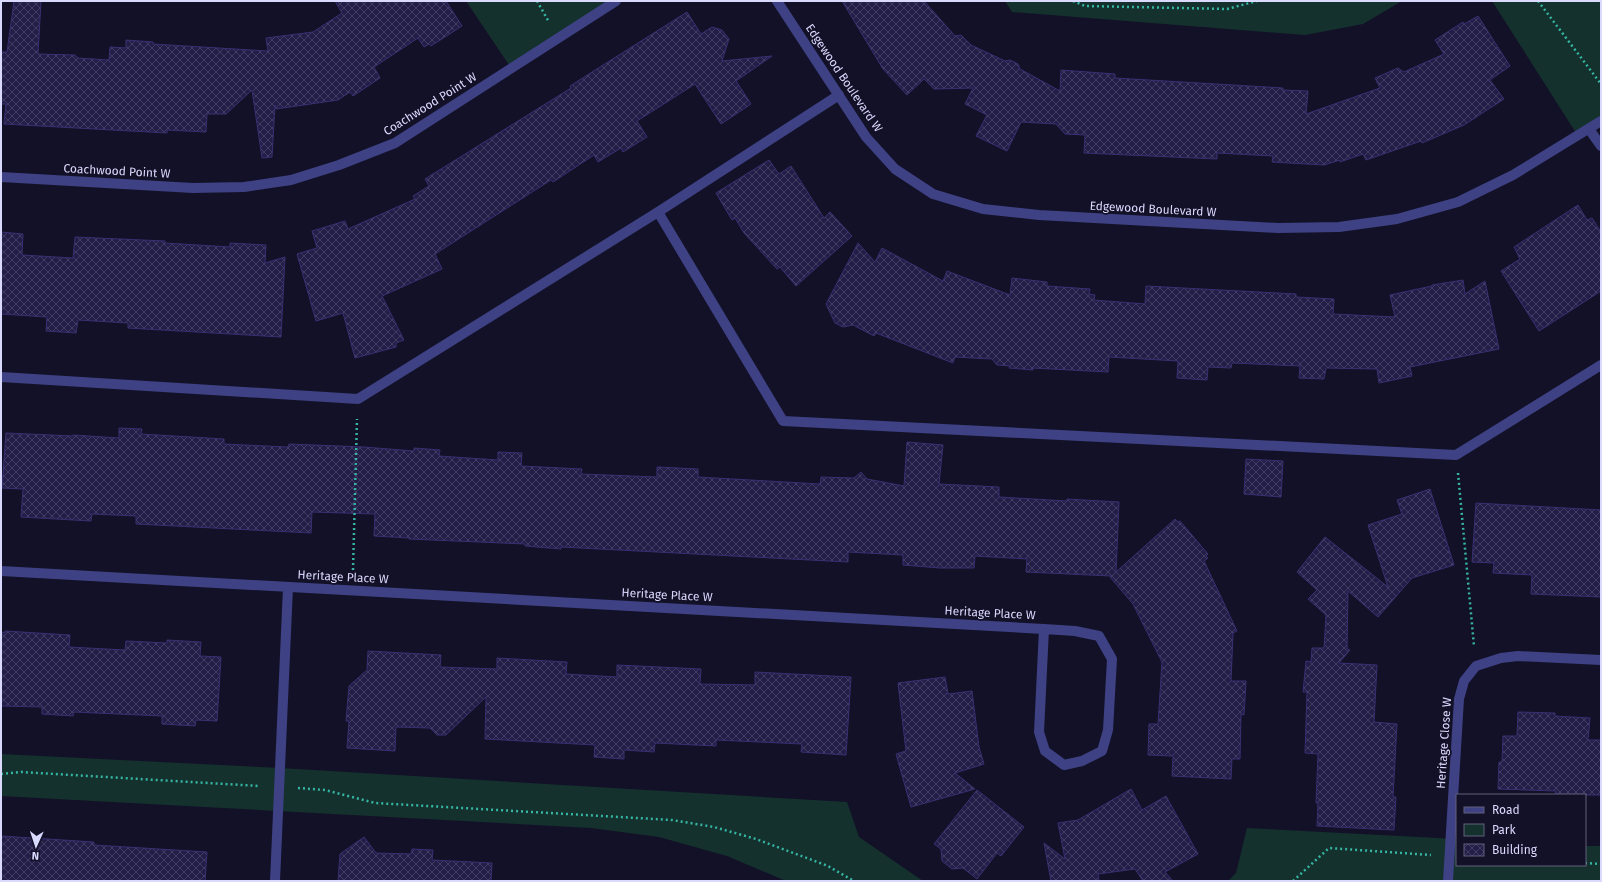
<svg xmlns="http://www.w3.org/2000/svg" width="1602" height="882" font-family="'Fira Sans',sans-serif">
  <defs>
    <pattern id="building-cross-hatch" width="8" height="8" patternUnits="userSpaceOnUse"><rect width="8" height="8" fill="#221e48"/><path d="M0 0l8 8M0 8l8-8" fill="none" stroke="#423e63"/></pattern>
  </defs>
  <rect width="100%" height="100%" fill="#131127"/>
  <!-- park -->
  <path fill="#14312e" d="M466 1H616L511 68Z
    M1005 1H1402L1363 24 1305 35 1012 12Z
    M1492 1H1601V121L1578 136Z
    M1 754 280 768 847 802 859 837 923 881H786L727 856 659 837 591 828 1 796Z
    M1247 828 1457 839V865H1585V846H1601V881H1228L1236 873Z"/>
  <!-- building -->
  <path fill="url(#building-cross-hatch)" stroke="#383073" d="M14 1H41L38 54 75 55 78 58 109 60 110 47 126 48V40L153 42V44L268 51 266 38 313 32 342 13 335 1H446L462 26 431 46 429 44 424 47 418 38 374 67 380 78 353 96 350 92 338 100 276 109 275 105 272 157 262 158 252 90 226 114H207L206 132 167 130V133L4 124 6 104H1V52H7Z
    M842 1H924L955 36 961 35 971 45 1005 61 1010 60 1018 64 1020 69 1060 91 1061 70 1115 74V78L1283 88V90L1308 91 1306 114 1380 88 1375 78 1398 68 1404 72 1444 54 1435 40 1463 22 1464 24 1478 16 1510 66 1490 80 1504 99 1464 125 1422 143 1421 141 1366 160 1363 154 1340 162V160L1324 165 1272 162 1273 156 1217 153V159L1084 153 1085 135 1065 134 1056 124 1021 122 1007 151 976 136 987 115 965 104 973 88 934 89 924 79 907 95 883 69Z
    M687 12 701 34 712 27 722 30 729 39 722 61 772 56 736 81 751 104 721 124 695 84 637 121 647 137 623 152 621 148 598 162 594 155 553 182 551 180 435 254 442 269 382 296 404 340 396 343V347L355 358 343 313 316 321 297 254 317 248 312 231 345 221 348 229 415 199 413 196 429 186 425 179 571 88 570 86Z
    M769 160 779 174 791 166 824 218 830 212 852 236 796 286 780 267 777 269 744 233 735 218 732 220 716 193Z
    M1578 205 1587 220 1592 218 1601 232V291L1539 331 1501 271 1520 259 1514 247Z
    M1 232 23 234 22 255 73 258 75 237 165 241V243L230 247V243L266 245 265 263 285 257 281 337 128 328V323L78 320 76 333 46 331 47 317 1 314Z
    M858 243 875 262 882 248 943 281 947 271 1010 295 1012 278 1047 282V286L1090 289 1089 294 1095 295 1094 300 1145 304 1146 286 1296 294V297L1334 299 1333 314 1395 317 1390 295 1432 286V285L1463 280 1465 294 1485 281 1499 349 1410 367 1412 376 1379 383 1377 369 1326 368 1324 379 1299 378 1300 366 1232 363 1231 368 1208 367 1207 380 1177 378 1178 361 1109 357 1108 372 1033 368V370L1009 368 1010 366 997 365 992 359 955 357 953 363 876 333 874 336 853 325 843 327 835 323 826 304Z
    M119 428 142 429 141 434 224 439V444L288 447 289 444 364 447 414 451V448L440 450 439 456 498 460V452L522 453 521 466 582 469 581 474 657 477V467L698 469V477L820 484 821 477 854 478 861 472 867 479 904 486 907 442 943 445 939 484 999 487V497L1067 501V499L1119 502 1116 572 1175 519 1178 522 1180 521 1208 554 1206 556 1208 558 1204 561 1237 631 1233 633 1231 681H1246L1244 715 1241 714 1240 759H1232L1231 779 1172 776 1173 756 1148 755 1149 724H1158L1162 662 1133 604 1110 577 1111 576 1026 572 1027 559 975 556 974 568H940L903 565V555L848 552V562L561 547V549L525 546V544L409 539V538L374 536 375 514 312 512 311 533 136 524V516L92 514 91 521 21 517 23 489 2 488 6 433 73 436V435L119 438Z
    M1246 459 1283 461 1281 497 1244 494Z
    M1430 489 1454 565 1412 578 1378 617 1348 591 1347 649 1350 650 1339 663 1377 665 1374 722 1397 724 1393 797H1396L1394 830 1317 826 1318 803H1316L1318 754 1305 753 1307 692H1303L1306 661 1311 662 1312 648H1324L1326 615 1308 599 1317 590 1297 572 1325 537 1388 587 1368 525 1402 514 1397 500Z
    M1476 503 1601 510V597L1531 594 1532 575 1493 573 1494 563 1472 562Z
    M5 631 70 635 69 647 125 650 126 641 167 643V640L201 642 200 656 221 657 217 721 196 720 195 726 162 724V716L74 712 73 716 42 714V707L1 706V632L5 633Z
    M368 651 441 655 440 667 497 669V658L567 662 566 674 617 677V665L701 669 700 684 755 685V672L851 677 846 755 801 752 802 744 716 740V746L655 743 654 752 624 750V759L594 757 595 745 485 739 486 697 446 735H437L430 728 396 727 395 751 347 748 349 721H346L349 686 367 670Z
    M945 677 948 694 972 691 979 747 984 764 955 773 975 789 911 807 896 754 906 751 898 683Z
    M1518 712 1555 713V716L1590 718 1588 740H1601V795H1565L1555 793 1556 791 1498 789 1499 762H1502L1503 736H1517Z
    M1131 789 1142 810 1166 796 1198 854 1165 872 1173 881H1143L1135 869 1098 874 1099 881H1051L1044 843 1065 859 1058 823 1078 820Z
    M977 790 1024 827 1001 856 997 853 977 879 963 868 952 869 942 861 941 849 934 844Z
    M1 836 94 842V845L207 852 205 881H1Z
    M364 837 376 853 411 854 412 849 433 850 432 860 492 863 491 881H338L340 854Z"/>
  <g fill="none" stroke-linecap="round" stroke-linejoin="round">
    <!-- path -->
    <path stroke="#35b6a3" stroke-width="2.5" stroke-dasharray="2 3" stroke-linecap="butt" d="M537 1 549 22
      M1073 1 1085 6 1227 9 1257 1
      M1538 1 1601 84
      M1458 473 1474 646
      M353 570 357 419
      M1 774 21 772 259 786
      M298 788 325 790 375 803 672 820 714 827 756 839 828 866 854 881
      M1585 863 1601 864
      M1293 881 1329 848 1431 855"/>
    <!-- service -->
    <path stroke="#3e4184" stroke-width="10" d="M1589 129 1601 146
      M658 212 783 421 1456 455 1601 365
      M1 377 358 399 658 212 839 95"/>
    <!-- minor -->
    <path stroke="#3e4184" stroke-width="10" d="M777 1 866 137 895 169 933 194 983 209 1039 215 1278 228 1339 227 1397 219 1458 202 1513 175 1601 121
      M1 177 193 188 244 187 291 180 339 165 395 143 616 1
      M1 571 1044 629 1075 631 1099 636 1112 659 1108 730 1102 751 1082 761 1064 765 1045 751 1039 732 1044 629
      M275 881 288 587
      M1448 881 1459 699 1464 681 1476 666 1501 658 1518 656 1601 660"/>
  </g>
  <g text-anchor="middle" stroke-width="3.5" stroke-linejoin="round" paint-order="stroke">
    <!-- street labels -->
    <g font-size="12" fill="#dad9fe" stroke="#131127">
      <text transform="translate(844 78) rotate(56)" y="4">Edgewood Boulevard W</text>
      <text transform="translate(430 104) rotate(-32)" y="4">Coachwood Point W</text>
      <text transform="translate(117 171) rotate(3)" y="4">Coachwood Point W</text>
      <text transform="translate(1153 209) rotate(3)" y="4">Edgewood Boulevard W</text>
      <text transform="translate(343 577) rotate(3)" y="4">Heritage Place W</text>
      <text transform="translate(667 595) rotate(3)" y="4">Heritage Place W</text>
      <text transform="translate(990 613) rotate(3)" y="4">Heritage Place W</text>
      <text transform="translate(1444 743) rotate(-86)" y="4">Heritage Close W</text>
    </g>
  </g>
  <!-- border -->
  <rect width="1602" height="882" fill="none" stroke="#dad9fe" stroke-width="4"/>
  <!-- legend -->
  <rect x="1456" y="794" width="130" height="72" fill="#131127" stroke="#63617d"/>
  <rect x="1464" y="807" width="20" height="6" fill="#3e4184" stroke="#63617d"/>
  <text x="1492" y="814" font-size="12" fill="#dad9fe">Road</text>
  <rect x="1464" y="824" width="20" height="12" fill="#14312e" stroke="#63617d"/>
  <text x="1492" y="834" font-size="12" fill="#dad9fe">Park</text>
  <rect x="1464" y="844" width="20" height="12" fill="url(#building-cross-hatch)" stroke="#63617d"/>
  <text x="1492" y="854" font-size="12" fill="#dad9fe">Building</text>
  <!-- north arrow -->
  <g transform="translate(36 846) rotate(183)" stroke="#131127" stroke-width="3" paint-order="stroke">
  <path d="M0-3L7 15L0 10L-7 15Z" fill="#dad9fe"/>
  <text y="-6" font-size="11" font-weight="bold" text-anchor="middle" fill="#dad9fe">N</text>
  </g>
</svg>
